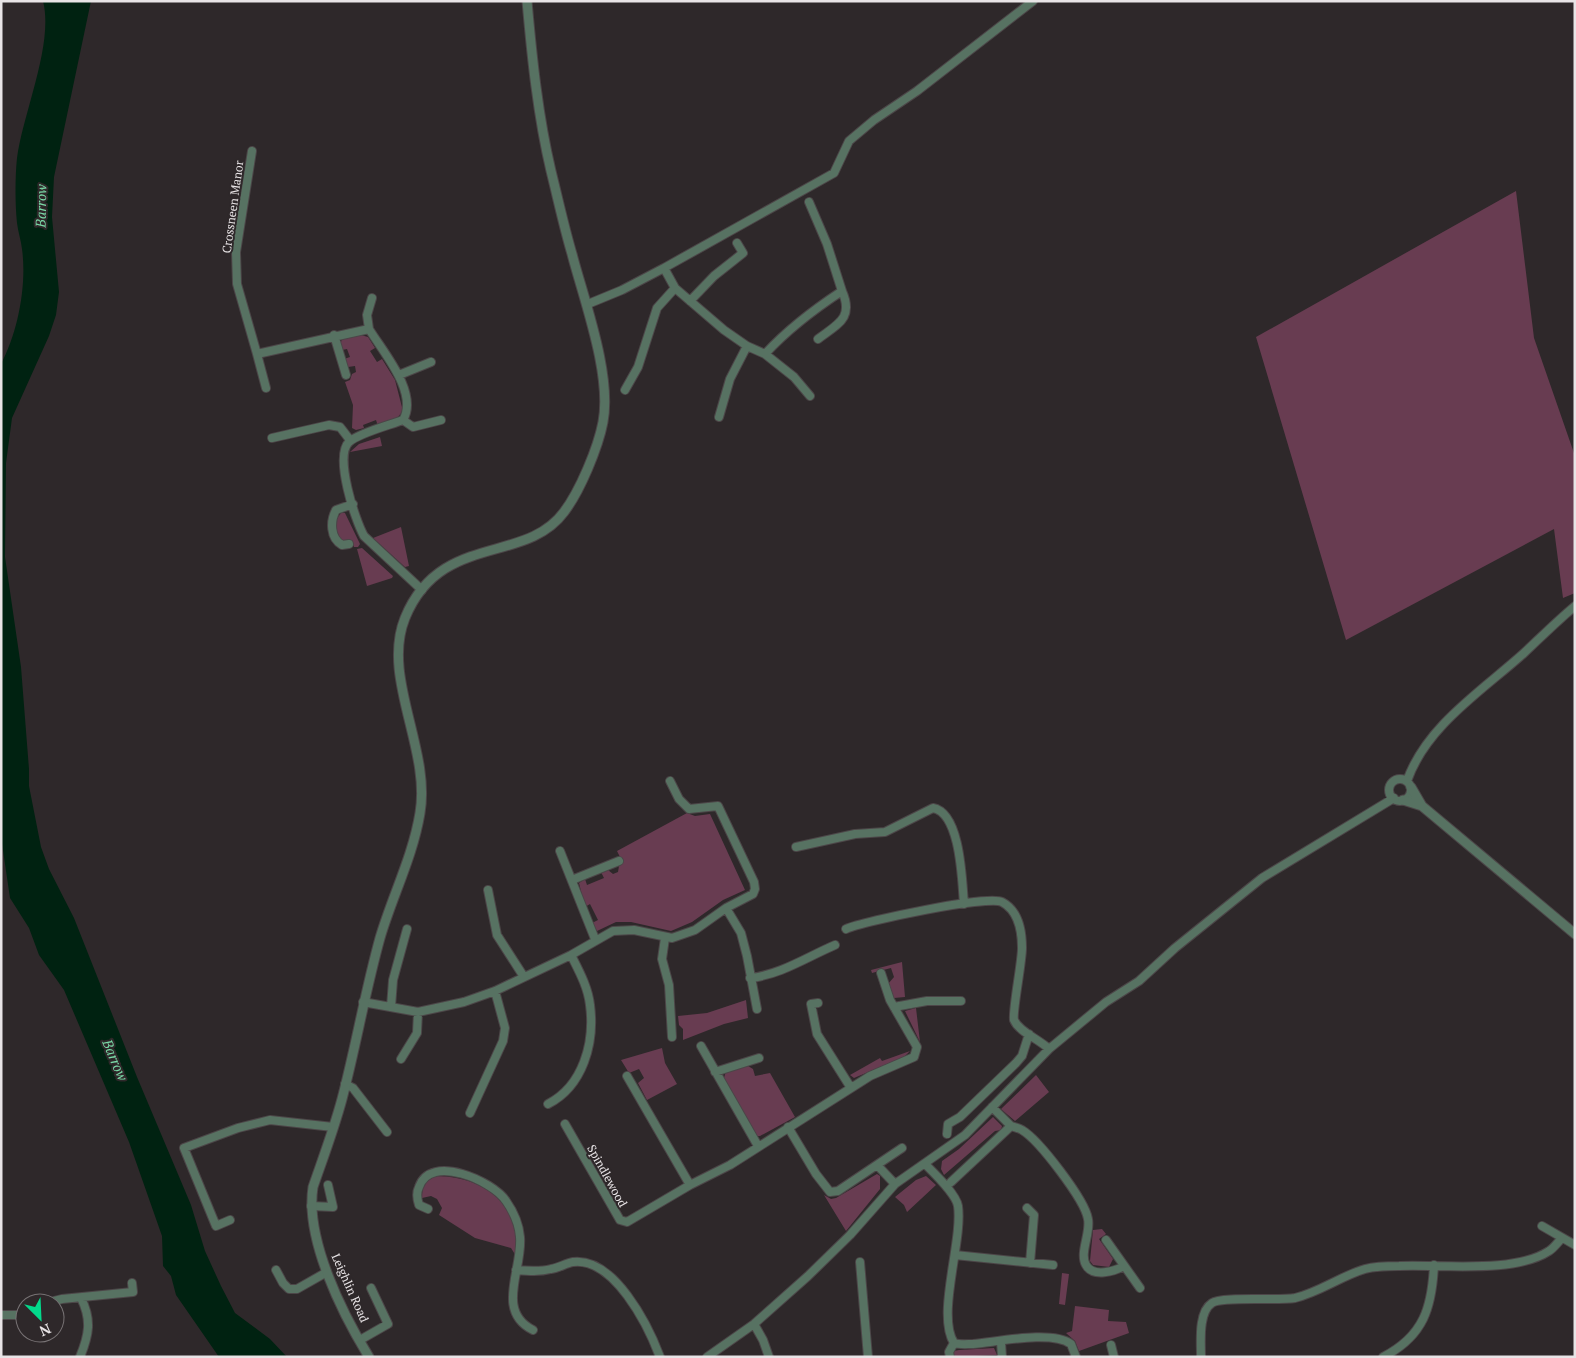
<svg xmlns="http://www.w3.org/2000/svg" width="1576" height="1358" font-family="'PT Serif',serif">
  <rect width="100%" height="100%" fill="#2e282a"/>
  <!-- green -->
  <path fill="#683c51" d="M1516 191 1534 338 1575 456V593L1563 598 1554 529 1346 640 1256 337Z
    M361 335 368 337 375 348 370 351 377 362 382 359 395 380 403 411 397 418 378 426 376 420 363 425 364 428 356 430 352 428 353 405 345 382 350 380 352 374 356 372 355 366 348 367 344 359 350 357 347 349 342 350 340 345 342 339Z
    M380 437 382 446 350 452 359 444Z
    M341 513H345L360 544 358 547H354L352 540 342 542 338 538 335 521Z
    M401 527 409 566 405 567 373 538Z
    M362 548 393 576 392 578 367 586 357 549Z
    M687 813 695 816 710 814 745 890 723 900 692 922 671 931 631 922H616L597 931 592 923 598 920 590 904 585 907 579 883 585 879 587 885 604 878 601 872 608 870 613 874 618 872 619 866 623 863 617 851Z
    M902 962 905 997 894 998 888 984 894 977 891 968 872 973 871 970Z
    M746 1000 748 1018 724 1024 683 1040V1029L679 1025 678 1016 707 1013Z
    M916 1008 920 1042 905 1011Z
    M662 1048 665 1063 677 1084 647 1100 638 1083 644 1078 639 1069 629 1073 621 1060Z
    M910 1051 904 1057 854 1078 850 1075 880 1058 882 1061Z
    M748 1066 753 1069 755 1076 770 1073 795 1117 760 1136H756L724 1078 726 1071Z
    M1036 1075 1049 1092 1015 1121 1001 1109Z
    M993 1117 1002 1126 1001 1130 995 1131 944 1175 941 1169 942 1161 959 1149Z
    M877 1174 880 1176V1189L846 1231 824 1195 831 1199 836 1198Z
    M435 1176C469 1176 503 1190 514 1225 517 1235 516 1246 516 1256L511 1248 475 1238 439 1215 442 1208 437 1199 431 1196 422 1198C422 1186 425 1182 435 1176Z
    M926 1176 936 1185 907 1212 904 1205 895 1197 916 1180Z
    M1102 1229 1106 1234 1099 1239 1113 1259 1109 1267 1093 1265 1090 1261 1093 1230Z
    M1062 1273 1069 1274 1065 1305 1059 1304Z
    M1075 1306 1109 1310 1108 1321 1126 1322 1129 1333 1079 1351 1075 1341 1066 1333 1072 1331Z
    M994 1348 997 1355 954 1357V1351L959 1350Z"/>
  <!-- water -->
  <path fill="#021" d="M43 1H91L54 177 52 217 59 292 56 315 49 336 12 418 6 463 5 557 21 667 29 769V786L41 847 49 869 74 918 137 1077 191 1205 205 1251 221 1286 235 1313 270 1339 287 1357H219L176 1295 171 1276 163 1266 162 1236 129 1142 64 990 39 955 29 928 10 898 1 837V364C18 332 27 285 22 249 21 240 18 232 17 223 15 205 15 176 17 158 23 113 54 44 43 1Z"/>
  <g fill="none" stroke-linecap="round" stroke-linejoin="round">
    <defs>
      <path id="minor" d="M252 151 236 252 237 284 257 354 369 329C383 352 419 393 403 420 390 425 359 433 349 442 334 456 355 520 364 536L422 590
        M664 268 675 288 724 330 747 346 765 354 794 377 810 396
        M690 301 714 276 743 253 737 243
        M588 304 622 290 664 268 834 173 849 141 874 120 917 91 1033 1
        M369 329 367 315 372 298
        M334 335 346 375
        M818 339C838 324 854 318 842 291
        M257 354 266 388
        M765 354C788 329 813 310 842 291L827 244 809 202
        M399 375 431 362
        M625 390 638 367 657 308 675 288
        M719 417 730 379 747 346
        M403 420 413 427 441 420
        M272 438 329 425 340 427 350 440
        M349 544 342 545C330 538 330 521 336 510L353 504
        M1389 790a11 11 0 1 1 22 0a11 11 0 1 1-22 0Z
        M1407 781C1426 726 1483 690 1524 653 1541 637 1557 621 1575 606
        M796 847 855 834 885 832 933 808C961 813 962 882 964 904
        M560 851 595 939
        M572 880 619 861
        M488 890 497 935 524 977
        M726 908 741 933 747 956 757 1009
        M846 929C864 921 988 895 1002 902 1019 911 1022 931 1022 948 1022 963 1012 1012 1014 1020 1019 1032 1039 1039 1049 1049
        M665 938 662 959 669 985 672 1037
        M750 978C780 975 807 957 835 945
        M363 1002 418 1012 464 1002 495 991 571 955 613 931 634 930 672 938 695 930 726 908 753 894 755 889 754 882 718 806 689 809 679 799 670 781
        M818 1003 811 1004 817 1034 851 1088
        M391 1007 393 980 407 929
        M894 1007 927 1001H961
        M701 1046 758 1146
        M401 1059 417 1033 418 1012
        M715 1072 759 1058
        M627 1076 690 1185
        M345 1084 353 1088 387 1132
        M548 1104C583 1086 595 1043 590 1005 588 987 579 971 571 955
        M992 1107 1011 1126
        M470 1113 503 1041 505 1028 495 991
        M565 1124 620 1220 627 1222 690 1185 730 1165 870 1076 914 1057 917 1047 890 1000 881 973
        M788 1127 816 1174 830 1192 838 1191 902 1148
        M947 1134 948 1124 960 1117 1016 1063 1022 1056 1029 1034
        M925 1164C934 1173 956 1194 958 1206 963 1241 936 1315 954 1343 960 1345 967 1344 973 1344 997 1342 1052 1330 1071 1344L1076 1357
        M877 1165 895 1184
        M951 1182 1011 1126C1014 1127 1019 1128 1022 1130 1039 1140 1085 1200 1088 1219 1091 1233 1079 1253 1086 1265 1093 1278 1115 1271 1124 1266
        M311 1206 333 1207 328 1185
        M1027 1208 1034 1215 1030 1263
        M428 1209 419 1205C417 1199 416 1193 419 1187 430 1153 493 1181 506 1201 513 1211 519 1224 520 1237 523 1269 495 1311 533 1330
        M230 1220 216 1226 184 1148 238 1128 270 1120 333 1127
        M1542 1226 1575 1245
        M1106 1240 1140 1288
        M955 1255 1053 1265
        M860 1262 868 1357
        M276 1270 283 1283 289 1289H297L327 1272
        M516 1270C528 1271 540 1272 551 1269 559 1268 566 1263 573 1262 614 1257 648 1325 660 1357
        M46 1303 62 1299 133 1292 132 1283
        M1 1315H18L25 1312
        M754 1324 763 1340 769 1357
        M360 1340 388 1324 371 1288
        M1001 1342 1002 1357
        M1111 1345 1114 1357
        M80 1357C89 1335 92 1320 81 1298
        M707 1357 754 1324 808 1276 850 1235 895 1184 965 1135 1049 1049 1106 1002 1139 981 1175 948 1262 878 1394 798
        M950 1357 949 1352 954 1343
        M1201 1357C1201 1342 1198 1312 1212 1303 1222 1296 1277 1301 1295 1298 1320 1292 1341 1276 1365 1269 1376 1266 1388 1266 1399 1266 1441 1264 1514 1274 1549 1251 1554 1248 1558 1242 1562 1238
        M1383 1357C1424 1336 1432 1307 1434 1265"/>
      <path id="tertiary" d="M1411 787 1422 806 1575 934
        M1403 800 1422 806
        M369 1357C342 1313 305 1239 313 1187 323 1158 334 1129 342 1099 356 1046 365 992 380 938 392 897 413 856 420 813 431 749 381 677 405 618 440 532 525 565 564 512 580 491 598 448 603 422 612 375 584 300 572 254 564 227 558 199 551 171 538 116 532 58 527 1"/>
    </defs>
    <!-- minor casing -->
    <use href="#minor" stroke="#4c4648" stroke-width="10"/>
    <!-- tertiary casing -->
    <use href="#tertiary" stroke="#4c4648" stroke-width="11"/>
    <!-- minor -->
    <use href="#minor" stroke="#577262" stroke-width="8"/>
    <!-- tertiary -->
    <use href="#tertiary" stroke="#577262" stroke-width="9"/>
  </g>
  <g text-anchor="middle" stroke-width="4" stroke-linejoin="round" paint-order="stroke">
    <!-- street labels -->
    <g font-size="12" fill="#e8e4e6" stroke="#2e282a">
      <text transform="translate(233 207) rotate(-82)" y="4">Crossneen Manor</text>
      <text transform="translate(607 1176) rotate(61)" y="4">Spindlewood</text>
      <text transform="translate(350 1288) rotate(66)" y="4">Leighlin Road</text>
    </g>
    <!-- water labels -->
    <g font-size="14" font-style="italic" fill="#7adaa7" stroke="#2e282a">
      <text transform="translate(41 206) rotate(-89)" y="5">Barrow</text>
      <text transform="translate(115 1060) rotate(67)" y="5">Barrow</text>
    </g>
  </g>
  <!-- border -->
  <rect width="1576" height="1358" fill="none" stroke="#e8e4e6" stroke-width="5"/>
  <!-- north arrow -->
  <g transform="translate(40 1318) rotate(156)"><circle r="24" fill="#2e282a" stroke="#787375"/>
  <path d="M0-4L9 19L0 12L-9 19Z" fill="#03d98b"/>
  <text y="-8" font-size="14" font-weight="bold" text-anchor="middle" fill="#e8e4e6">N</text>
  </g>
</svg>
